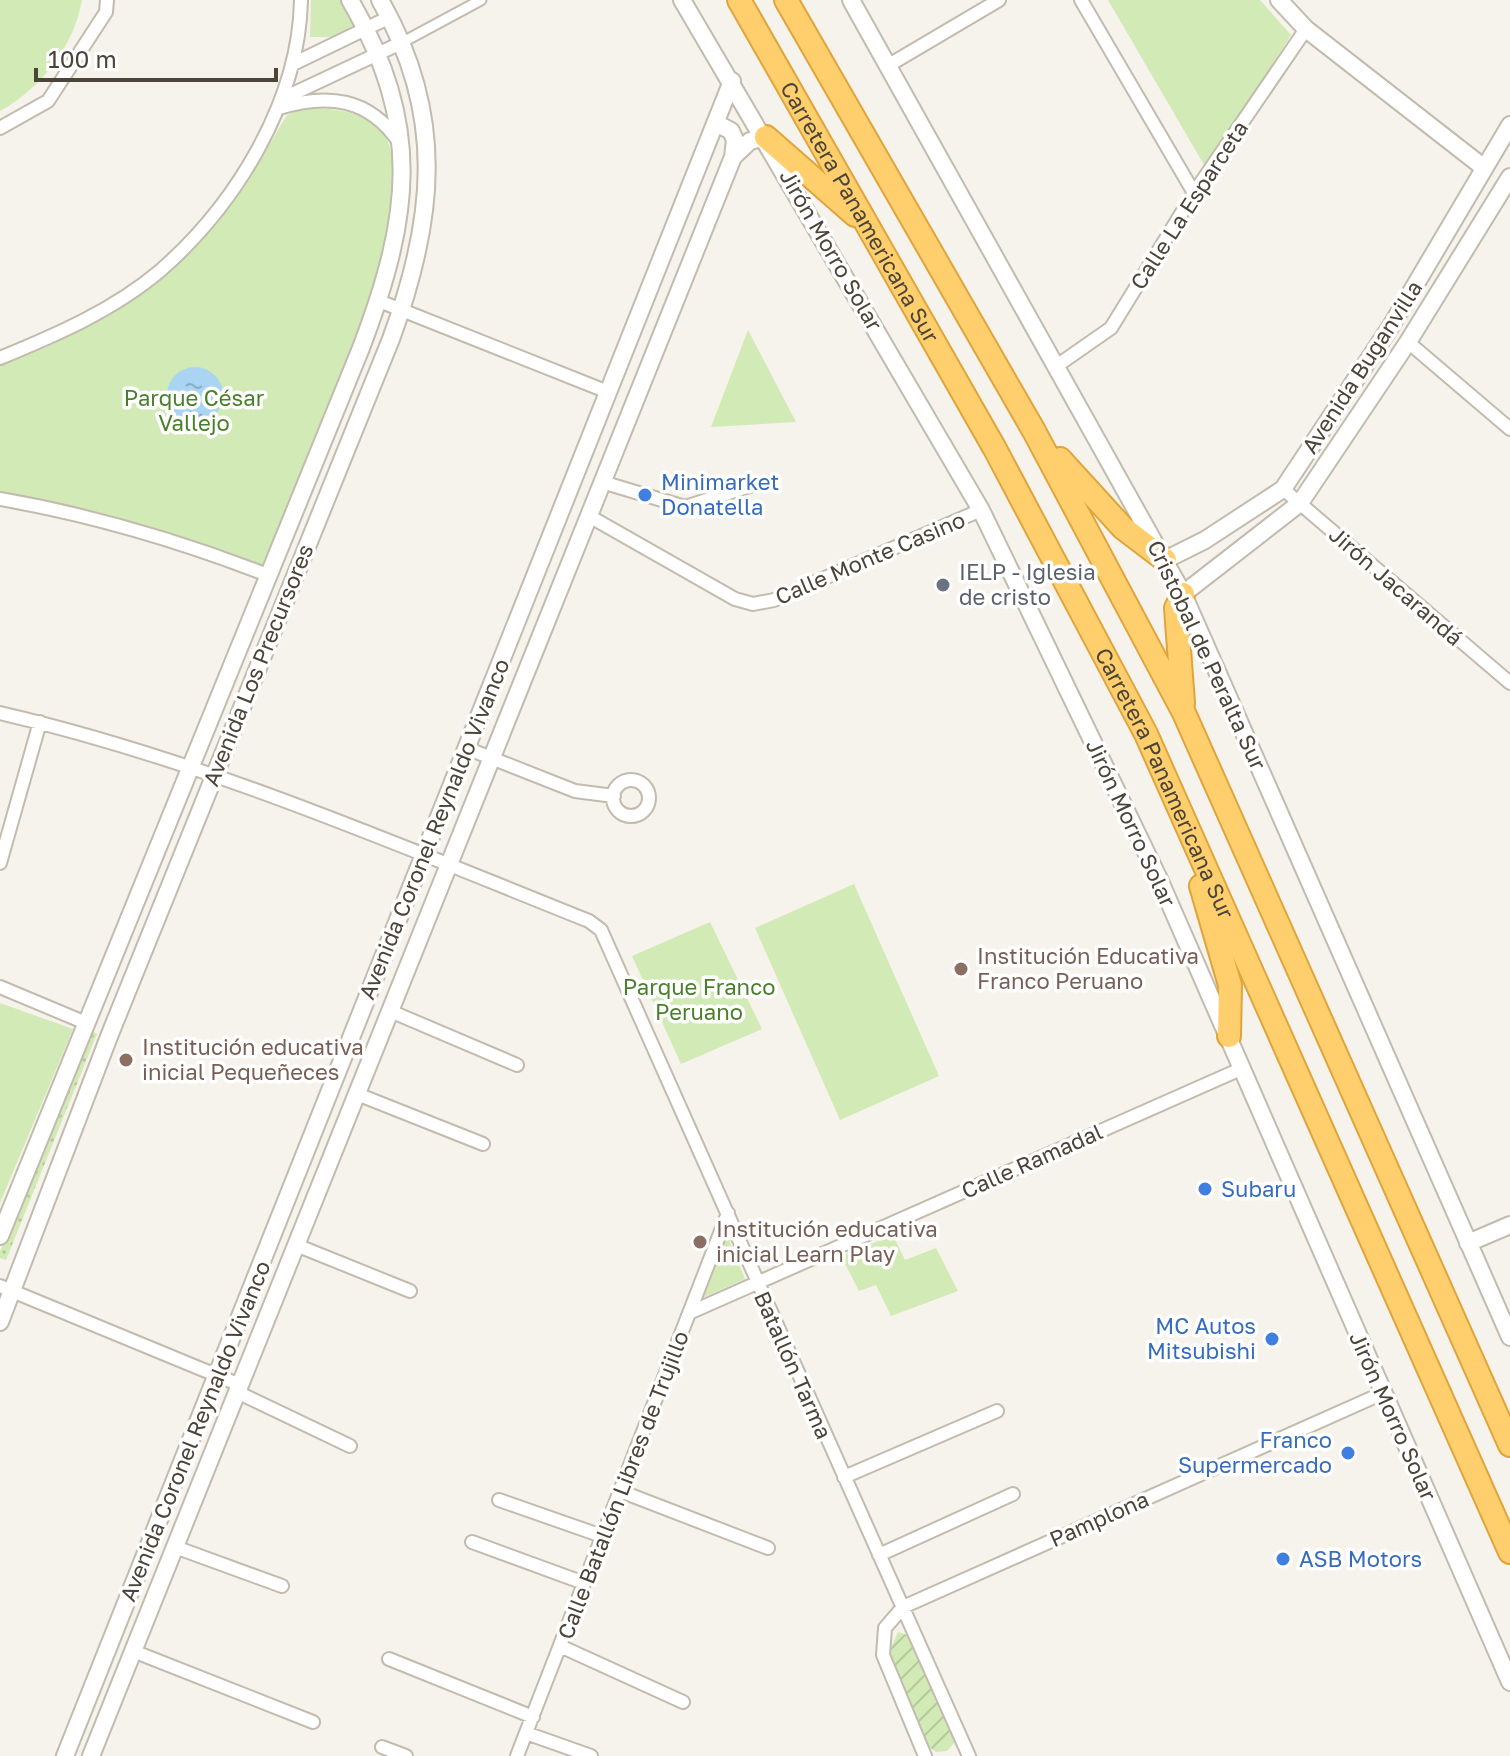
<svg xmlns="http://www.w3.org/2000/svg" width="1510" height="1756" font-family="'Golos Text',sans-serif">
  <defs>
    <pattern id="grass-dots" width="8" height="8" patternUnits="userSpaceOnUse" patternTransform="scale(2)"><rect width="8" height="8" fill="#d2eab5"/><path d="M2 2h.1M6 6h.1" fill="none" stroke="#b6ca9c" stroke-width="1.8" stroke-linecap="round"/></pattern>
    <pattern id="garden-furrows" width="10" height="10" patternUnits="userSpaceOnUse" patternTransform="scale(2)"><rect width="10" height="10" fill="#d2eab5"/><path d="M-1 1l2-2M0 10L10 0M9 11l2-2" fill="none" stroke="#b6ca9c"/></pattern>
    <pattern id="water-ripples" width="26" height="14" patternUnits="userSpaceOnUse" patternTransform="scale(2)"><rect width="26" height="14" fill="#a9d4f2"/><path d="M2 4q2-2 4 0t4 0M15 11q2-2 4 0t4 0" fill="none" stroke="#8caec5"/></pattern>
  </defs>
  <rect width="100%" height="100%" fill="#f6f3ec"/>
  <!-- grass -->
  <path fill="url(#grass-dots)" d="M92 1031 97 1034 6 1260 0 1258V1251Z"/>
  <!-- park -->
  <path fill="#d2eab5" d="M0 0H82C74 46 41 89 0 111Z
    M311 0H343L355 25 331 37H310Z
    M1108 0H1260L1291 35 1207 170Z
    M304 108C332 108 369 110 386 138 425 206 298 491 267 567L112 516 0 500V366C83 335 166 289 221 218 246 186 266 149 287 115Z
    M748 330 796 422 711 427Z
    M854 884 939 1076 840 1120 755 928Z
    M710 922 762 1029 681 1064 632 956Z
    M0 1003 73 1029 0 1203Z
    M727 1235 745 1279 704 1297Z
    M893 1235 905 1260 936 1248 958 1291 891 1316 876 1285 859 1291 841 1256Z"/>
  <!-- garden -->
  <path fill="url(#garden-furrows)" d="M898 1632 907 1635 954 1736 955 1742 947 1751 936 1752 928 1746 892 1657 891 1648Z"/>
  <!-- water -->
  <path fill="url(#water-ripples)" d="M167 395a28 28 0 1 1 56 0a28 28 0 1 1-56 0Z"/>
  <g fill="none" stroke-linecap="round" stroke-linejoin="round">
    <defs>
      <path id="pedestrian" d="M403 42 481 0"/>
      <path id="minor" d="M1081 0 1194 193
        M293 64 390 17
        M889 65 999 0
        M284 98 403 42
        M279 108C328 93 369 98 399 142
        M0 128 48 101 106 12 107 0
        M379 301 608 392
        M1408 342 1510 429
        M0 358C56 335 114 310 161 270 236 204 299 102 301 0
        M1058 365 1111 328 1194 193 1306 29
        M602 482 685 507 759 483
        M1283 489 1510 683
        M0 499C92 515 183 542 270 576
        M589 516 735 599 753 604 774 600 981 510
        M0 713C203 760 396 844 589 921L601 930 969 1756
        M466 748 575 791 614 796
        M613 798a18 18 0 1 1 36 0a18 18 0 1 1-36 0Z
        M0 863 40 722
        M0 987 86 1023
        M390 1011 517 1065
        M357 1094 483 1144
        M296 1245 410 1291
        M0 1286 240 1385
        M689 1313 1243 1068
        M237 1392 350 1446
        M844 1477 997 1411
        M620 1491 768 1548
        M499 1500 602 1536
        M472 1542 584 1583
        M175 1547 282 1586
        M879 1555 1013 1494
        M560 1646 683 1702
        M133 1651 313 1722
        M389 1659 533 1717
        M526 1733 591 1756
        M382 1747 406 1756
        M517 1756 728 1213
        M925 1756 883 1655 885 1628 903 1607 1383 1393"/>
      <path id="tertiary" d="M682 0 981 510 1159 879 1510 1682
        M851 0 1183 594 1510 1337
        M1279 0 1306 29 1483 167
        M716 123 731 131 735 140 733 157
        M1165 560 1205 540 1283 489 1391 326 1510 125
        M1183 594 1300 503 1408 342 1510 177
        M0 1236 361 348C411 216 423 126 350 0
        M1468 1243 1510 1225
        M0 1322 110 1034 391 339C435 219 446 115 380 0
        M65 1756 732 81
        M91 1756 733 157 750 141 766 137"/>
      <g id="motorway">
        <path id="s1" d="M739 0 995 449 1146 734 1510 1552"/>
        <path d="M786 0 1034 431 1184 713 1510 1445"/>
        <path d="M766 137 855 215"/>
        <path d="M1060 459 1123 528 1165 560"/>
        <path d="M1183 594 1176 608 1183 703"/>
        <path d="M1201 886 1230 985 1229 1036"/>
      </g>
    </defs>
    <!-- pedestrian casing -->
    <use href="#pedestrian" stroke="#c2bbae" stroke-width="13"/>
    <!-- minor casing -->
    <use href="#minor" stroke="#c2bbae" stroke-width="16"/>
    <!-- tertiary casing -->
    <use href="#tertiary" stroke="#c2bbae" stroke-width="20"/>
    <!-- motorway casing -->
    <use href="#motorway" stroke="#e0a43c" stroke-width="26"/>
    <!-- pedestrian -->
    <use href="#pedestrian" stroke="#fff" stroke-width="9"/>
    <!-- minor -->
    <use href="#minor" stroke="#fff" stroke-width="12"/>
    <!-- tertiary -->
    <use href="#tertiary" stroke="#fff" stroke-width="16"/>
    <!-- motorway -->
    <use href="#motorway" stroke="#ffcf6e" stroke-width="22"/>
  </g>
  <!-- markers -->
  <g fill="#3f7fe0" stroke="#fff" stroke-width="3">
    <circle cx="645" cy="495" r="8"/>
    <circle cx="1205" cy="1189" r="8"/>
    <circle cx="1272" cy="1339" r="8"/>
    <circle cx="1348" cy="1453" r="8"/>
    <circle cx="1283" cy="1559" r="8"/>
  </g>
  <circle fill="#6b7280" stroke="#fff" stroke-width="3" cx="943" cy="585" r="8"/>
  <g fill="#8d6e63" stroke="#fff" stroke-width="3">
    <circle cx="961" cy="969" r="8"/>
    <circle cx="126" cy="1060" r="8"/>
    <circle cx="700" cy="1242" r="8"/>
  </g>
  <g text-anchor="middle" stroke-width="7" stroke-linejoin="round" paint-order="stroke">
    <!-- street labels -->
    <g font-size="22" fill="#4b4439" stroke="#fff">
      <text transform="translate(1189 205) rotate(-57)" y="8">Calle La Esparceta</text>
      <text dy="8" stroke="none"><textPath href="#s1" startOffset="244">Carretera Panamericana Sur</textPath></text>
      <text transform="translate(831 250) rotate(60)" y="8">Jirón Morro Solar</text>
      <text transform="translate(1362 367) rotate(-57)" y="8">Avenida Buganvilla</text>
      <text transform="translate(870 558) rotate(-23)" y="8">Calle Monte Casino</text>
      <text transform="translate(1396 586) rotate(41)" y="8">Jirón Jacarandá</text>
      <text transform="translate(1207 655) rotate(65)" y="8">Cristobal de Peralta Sur</text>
      <text transform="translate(258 665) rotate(-68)" y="8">Avenida Los Precursores</text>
      <text dy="8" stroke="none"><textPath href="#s1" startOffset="892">Carretera Panamericana Sur</textPath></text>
      <text transform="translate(1131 823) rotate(65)" y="8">Jirón Morro Solar</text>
      <text transform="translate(434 829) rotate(-68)" y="8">Avenida Coronel Reynaldo Vivanco</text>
      <text transform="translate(1032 1161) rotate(-24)" y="8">Calle Ramadal</text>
      <text transform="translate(793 1365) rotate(66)" y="8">Batallón Tarma</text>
      <text transform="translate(1393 1416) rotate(66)" y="8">Jirón Morro Solar</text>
      <text transform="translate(195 1431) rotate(-68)" y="8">Avenida Coronel Reynaldo Vivanco</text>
      <text transform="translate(623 1485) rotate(-69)" y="8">Calle Batallón Libres de Trujillo</text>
      <text transform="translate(1099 1519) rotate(-24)" y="8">Pamplona</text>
    </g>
    <!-- park labels -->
    <g font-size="22" fill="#4a7f2a" stroke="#fff">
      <text x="194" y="406">Parque César<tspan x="194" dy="25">Vallejo</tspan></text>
      <text x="699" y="995">Parque Franco<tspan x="699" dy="25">Peruano</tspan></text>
    </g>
    <!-- shop labels -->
    <g font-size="22" fill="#366cbe" stroke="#fff" text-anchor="start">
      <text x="661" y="490">Minimarket<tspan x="661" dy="25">Donatella</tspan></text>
      <text x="1221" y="1197">Subaru</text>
      <text x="1256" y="1334" text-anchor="end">MC Autos<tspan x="1256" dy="25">Mitsubishi</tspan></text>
      <text x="1332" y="1448" text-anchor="end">Franco<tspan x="1332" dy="25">Supermercado</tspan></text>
      <text x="1299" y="1567">ASB Motors</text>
    </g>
    <!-- worship labels -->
    <g font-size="22" fill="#5b616d" stroke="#fff" text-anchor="start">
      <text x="959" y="580">IELP - Iglesia<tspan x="959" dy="25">de cristo</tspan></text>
    </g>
    <!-- education labels -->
    <g font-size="22" fill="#785e54" stroke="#fff" text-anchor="start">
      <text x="977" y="964">Institución Educativa<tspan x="977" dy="25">Franco Peruano</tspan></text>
      <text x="142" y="1055">Institución educativa<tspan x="142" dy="25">inicial Pequeñeces</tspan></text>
      <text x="716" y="1237">Institución educativa<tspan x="716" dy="25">inicial Learn Play</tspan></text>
    </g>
  </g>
  <!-- scale -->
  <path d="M36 68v12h240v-12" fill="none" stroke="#4b4439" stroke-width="4"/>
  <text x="48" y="68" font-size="24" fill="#4b4439" stroke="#ffffff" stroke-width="6" paint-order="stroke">100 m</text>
</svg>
